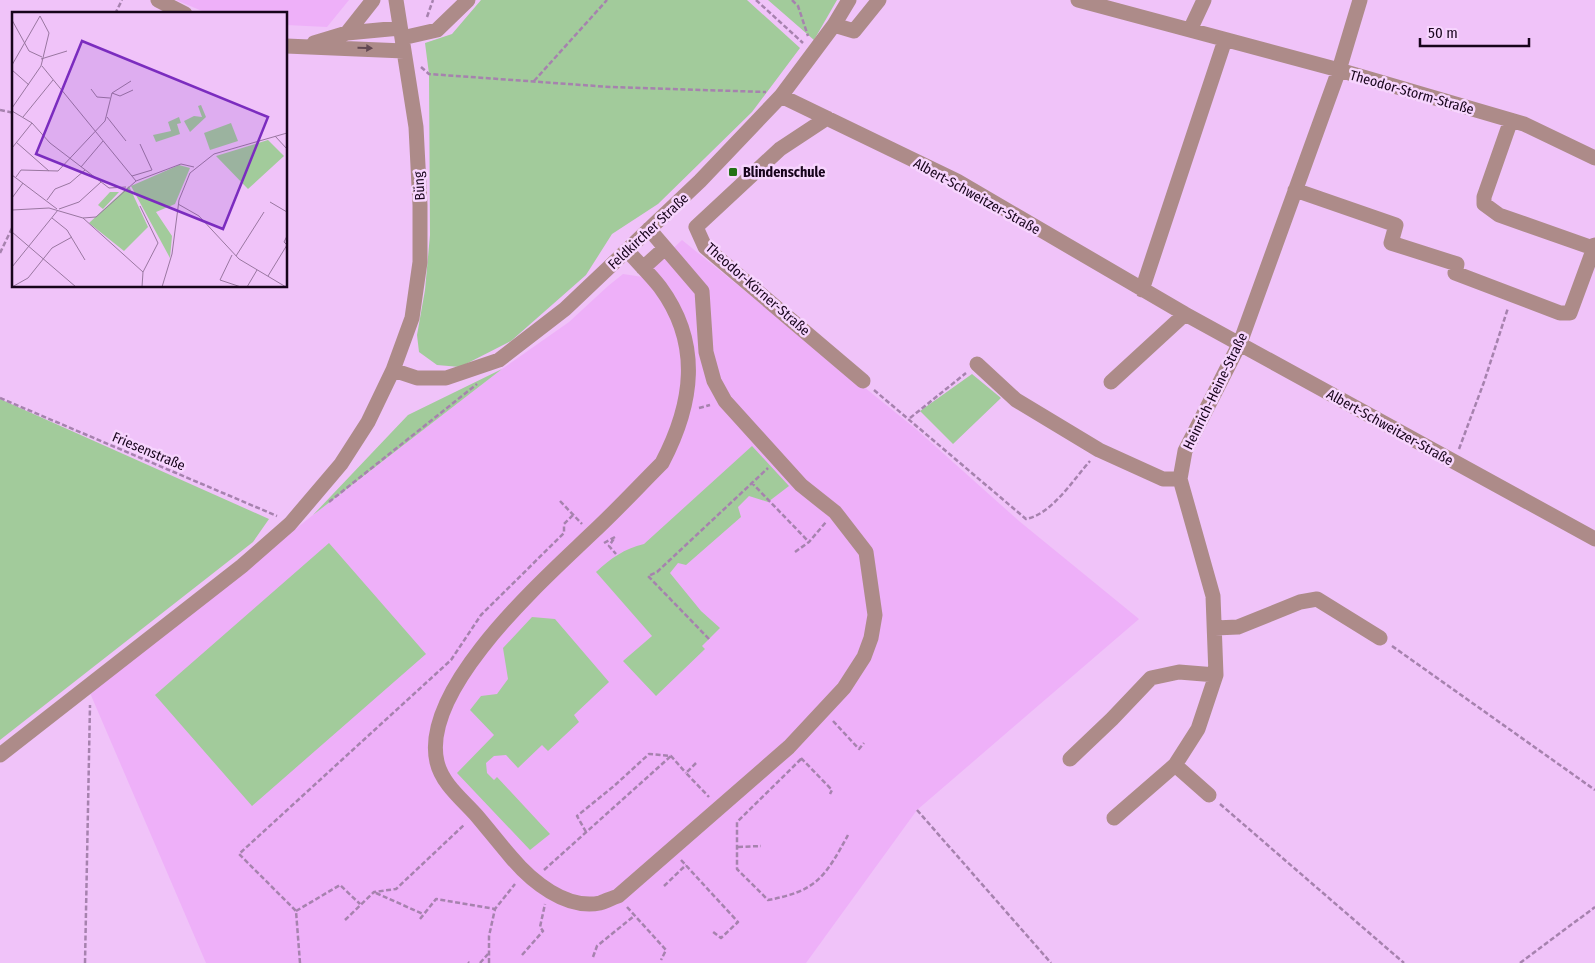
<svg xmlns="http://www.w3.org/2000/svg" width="1595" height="963" font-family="'Fira Sans Condensed',sans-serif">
  <rect width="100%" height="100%" fill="#f0c3f9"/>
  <!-- built -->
  <path fill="#eeb0f9" d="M176 0H349L327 27 286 25V14H209Z
    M682 240 916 429 1019 521 1139 619 917 810 806 963H206L90 693 313 515 502 369 569 322 608 286 623 274 643 277Z"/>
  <!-- green -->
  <path fill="#a2cb9b" d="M481 0H747L800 48 752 112 658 204 612 234 586 275 511 341 460 367 437 365 419 352 417 335 425 290 430 235 429 74 425 43 452 34Z
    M768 0H837L814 40Z
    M502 369 313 515 408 415Z
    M972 374 1001 398 953 444 920 411Z
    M0 399 269 519 253 542 0 740Z
    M752 446 789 486 768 502 749 496 738 507 741 517 686 565 678 563 670 573 701 611 720 628 702 646 705 649 656 696 623 661 652 636 596 572C611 558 624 549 644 544Z
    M329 543 426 654 252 806 155 695Z
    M532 617 555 619 609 682 574 715 579 722 548 751 542 745 518 768 506 755 494 756 486 763 487 773 494 780 497 777 550 834 530 850 457 773 494 735 470 710 481 696 497 694 508 679 503 648Z"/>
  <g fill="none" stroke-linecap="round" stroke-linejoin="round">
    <!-- path -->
    <path stroke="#a682ae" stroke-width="2.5" stroke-dasharray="5 2.5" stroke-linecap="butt" d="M756 0 803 43
      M792 0 798 6 808 36
      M115 14 122 0
      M427 17 433 0
      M421 67 429 74 610 87 766 92
      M534 81 607 0
      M0 110 14 113
      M0 253 14 224
      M874 390 1026 519C1052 514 1073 480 1090 461
      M0 398 277 516
      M699 408 710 405
      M910 418 966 373
      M1459 449 1484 382 1508 308
      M751 482 809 542
      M560 501 582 524
      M329 502 477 384
      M604 543 615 537 609 546 616 554
      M795 552 809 542 826 522
      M709 639 648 576 657 572 768 468
      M1392 646 1595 790
      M833 721 859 749 864 743
      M801 758 832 790 830 794
      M801 759 737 822V869L768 900C817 891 825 877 848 835
      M696 763 686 773 709 797
      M1220 804 1404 963
      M917 810 1051 963
      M586 832 577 816 614 786 649 754 671 756 686 773
      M738 847 761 846
      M681 860 738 922 721 938 712 931
      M544 870 671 756
      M664 886 686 865
      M376 893 423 914
      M627 907 666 950 661 960
      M296 911 340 885 360 904
      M420 919 436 899 495 909
      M345 920 374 892 396 889 465 824
      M522 955 543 931 540 927 545 904
      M593 957 597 946 634 916
      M468 962 469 963
      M85 963 90 705
      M300 963 296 911 239 854 451 660 481 615 564 533V524L573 515
      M480 963 488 954
      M489 963V936L495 909 515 884
      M1520 963 1595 907"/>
    <!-- minor -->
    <path stroke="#ad8b89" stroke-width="15" d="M158 0 185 14
      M1078 0 1339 70 1524 124 1595 158
      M834 25 854 31 879 0
      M1190 30 1204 0
      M347 33 373 0
      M402 38 437 30 468 0
      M314 43 347 33 400 28
      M286 46 404 51
      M781 96 957 181 1185 314 1595 539
      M827 118 780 149 696 227 705 247 863 381
      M1511 120 1484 197V204L1499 215 1590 247 1595 245
      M1295 190 1396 225 1391 243 1457 264 1455 273 1560 313H1570L1595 245
      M627 250C638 263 650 274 660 287 702 344 693 404 662 463 638 487 615 512 590 535 542 581 420 689 437 762 442 784 463 800 477 816 488 829 499 843 511 857 531 881 566 910 600 903 606 901 612 898 618 896L789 747 844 688 864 657 871 638 875 615 866 552 835 512 801 485 725 401 714 381 706 352 702 291 649 229
      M643 268 665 248
      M1142 290 1225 40
      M977 364 1016 400 1099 450 1163 479H1180
      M393 370 417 378H446L499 360 565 309 700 181 781 96 834 25 849 0
      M1111 382 1185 314
      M1215 628 1238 627 1300 602 1317 599 1380 638
      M0 755 242 566 290 524 341 464 368 422 393 370 412 318 420 262V205L416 127 396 0
      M1070 759 1112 719 1151 678 1179 672 1216 675
      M1175 765 1209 795
      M1114 818 1175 765 1198 729 1216 675 1213 596 1180 479 1185 451 1240 343 1339 70 1360 0"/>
  </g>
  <!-- one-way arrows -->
  <defs><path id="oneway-solid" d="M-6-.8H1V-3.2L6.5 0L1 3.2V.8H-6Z" transform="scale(1.25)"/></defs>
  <use fill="#624852" href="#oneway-solid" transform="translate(365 48) rotate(2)"/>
  <!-- markers -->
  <rect fill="#237116" stroke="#f7d5fe" stroke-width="2" x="728" y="167" width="10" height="10" rx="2.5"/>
  <g text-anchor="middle" stroke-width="5" stroke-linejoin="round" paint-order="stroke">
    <!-- street labels -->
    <g font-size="14" fill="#17041b" stroke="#f7d5fe">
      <text transform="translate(1412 92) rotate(16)" y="5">Theodor-Storm-Straße</text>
      <text transform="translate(419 186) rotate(-93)" y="5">Büng</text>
      <text transform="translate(977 196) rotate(29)" y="5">Albert-Schweitzer-Straße</text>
      <text transform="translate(648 231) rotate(-43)" y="5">Feldkircher Straße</text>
      <text transform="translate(758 289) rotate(41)" y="5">Theodor-Körner-Straße</text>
      <text transform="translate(1215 391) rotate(-64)" y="5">Heinrich-Heine-Straße</text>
      <text transform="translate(1390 427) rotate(29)" y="5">Albert-Schweitzer-Straße</text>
      <text transform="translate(149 451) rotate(23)" y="5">Friesenstraße</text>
    </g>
    <!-- poi labels -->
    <g font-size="14" font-weight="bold" fill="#17041b" stroke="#f7d5fe" text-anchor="start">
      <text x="743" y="177">Blindenschule</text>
    </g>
  </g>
  <!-- overview -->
  <g transform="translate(12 12)">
    <rect width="275" height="275" fill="#f0c3f9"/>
    <path d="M189 93 194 105 178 120 172 109 182 104 190 105 186 94ZM167 105 169 111 165 112 168 122 144 130 141 123 159 119 156 110ZM219 111 226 129 198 138 192 121ZM256 128 272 144 236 177 204 144ZM167 153 178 156 163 192 144 200 160 224 158 246 119 174ZM117 174 136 215 112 239 77 211ZM98 180H107L91 197 86 193Z" fill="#a2cb9b"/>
    <path fill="none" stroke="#9977a0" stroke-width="1" d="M0 8 17 39 30 45M29 47 55 39M0 53 28 4 37 21 29 54 0 96M30 54 124 169M0 58 17 73M79 77 85 85 98 86M100 81 108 84 121 78M0 99 20 111 38 131 97 176 114 175M11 105 41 68M95 105 114 129M263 124 275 137M4 130 37 159M0 136 20 111M69 155 91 129M0 163 45 197M120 164 140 158 128 132M4 165 9 158 46 159 93 109 100 81 119 69M0 186 11 171M35 188 43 177 58 171 73 158M258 190 275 200M166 192 187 204 227 247 274 275M128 194 146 231 131 260 130 275M47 197 67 190 89 170M0 198 37 196 71 206 84 205 124 169 169 152 182 155M40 206 55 218 73 248M71 206 131 260M0 220 64 275M220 243 208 268 229 275M224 244 252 200M0 255 46 198M256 264 275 233 272 230 275 224M0 275 16 266 40 236 60 225M150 275 160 242 167 188 178 161 202 142 275 121M235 275 245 258"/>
    <path fill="#7b2cbf" fill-opacity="0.15" stroke="#7b2cbf" stroke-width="2.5" d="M70 29 256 105 211 217 24 142Z"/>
    <rect width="275" height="275" fill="none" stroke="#17041b" stroke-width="2.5"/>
  </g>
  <!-- scale -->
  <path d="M1420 38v8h109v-8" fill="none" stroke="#17041b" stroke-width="2.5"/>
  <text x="1428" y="38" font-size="15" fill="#17041b" stroke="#f7d5fe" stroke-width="4" paint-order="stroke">50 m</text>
</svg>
